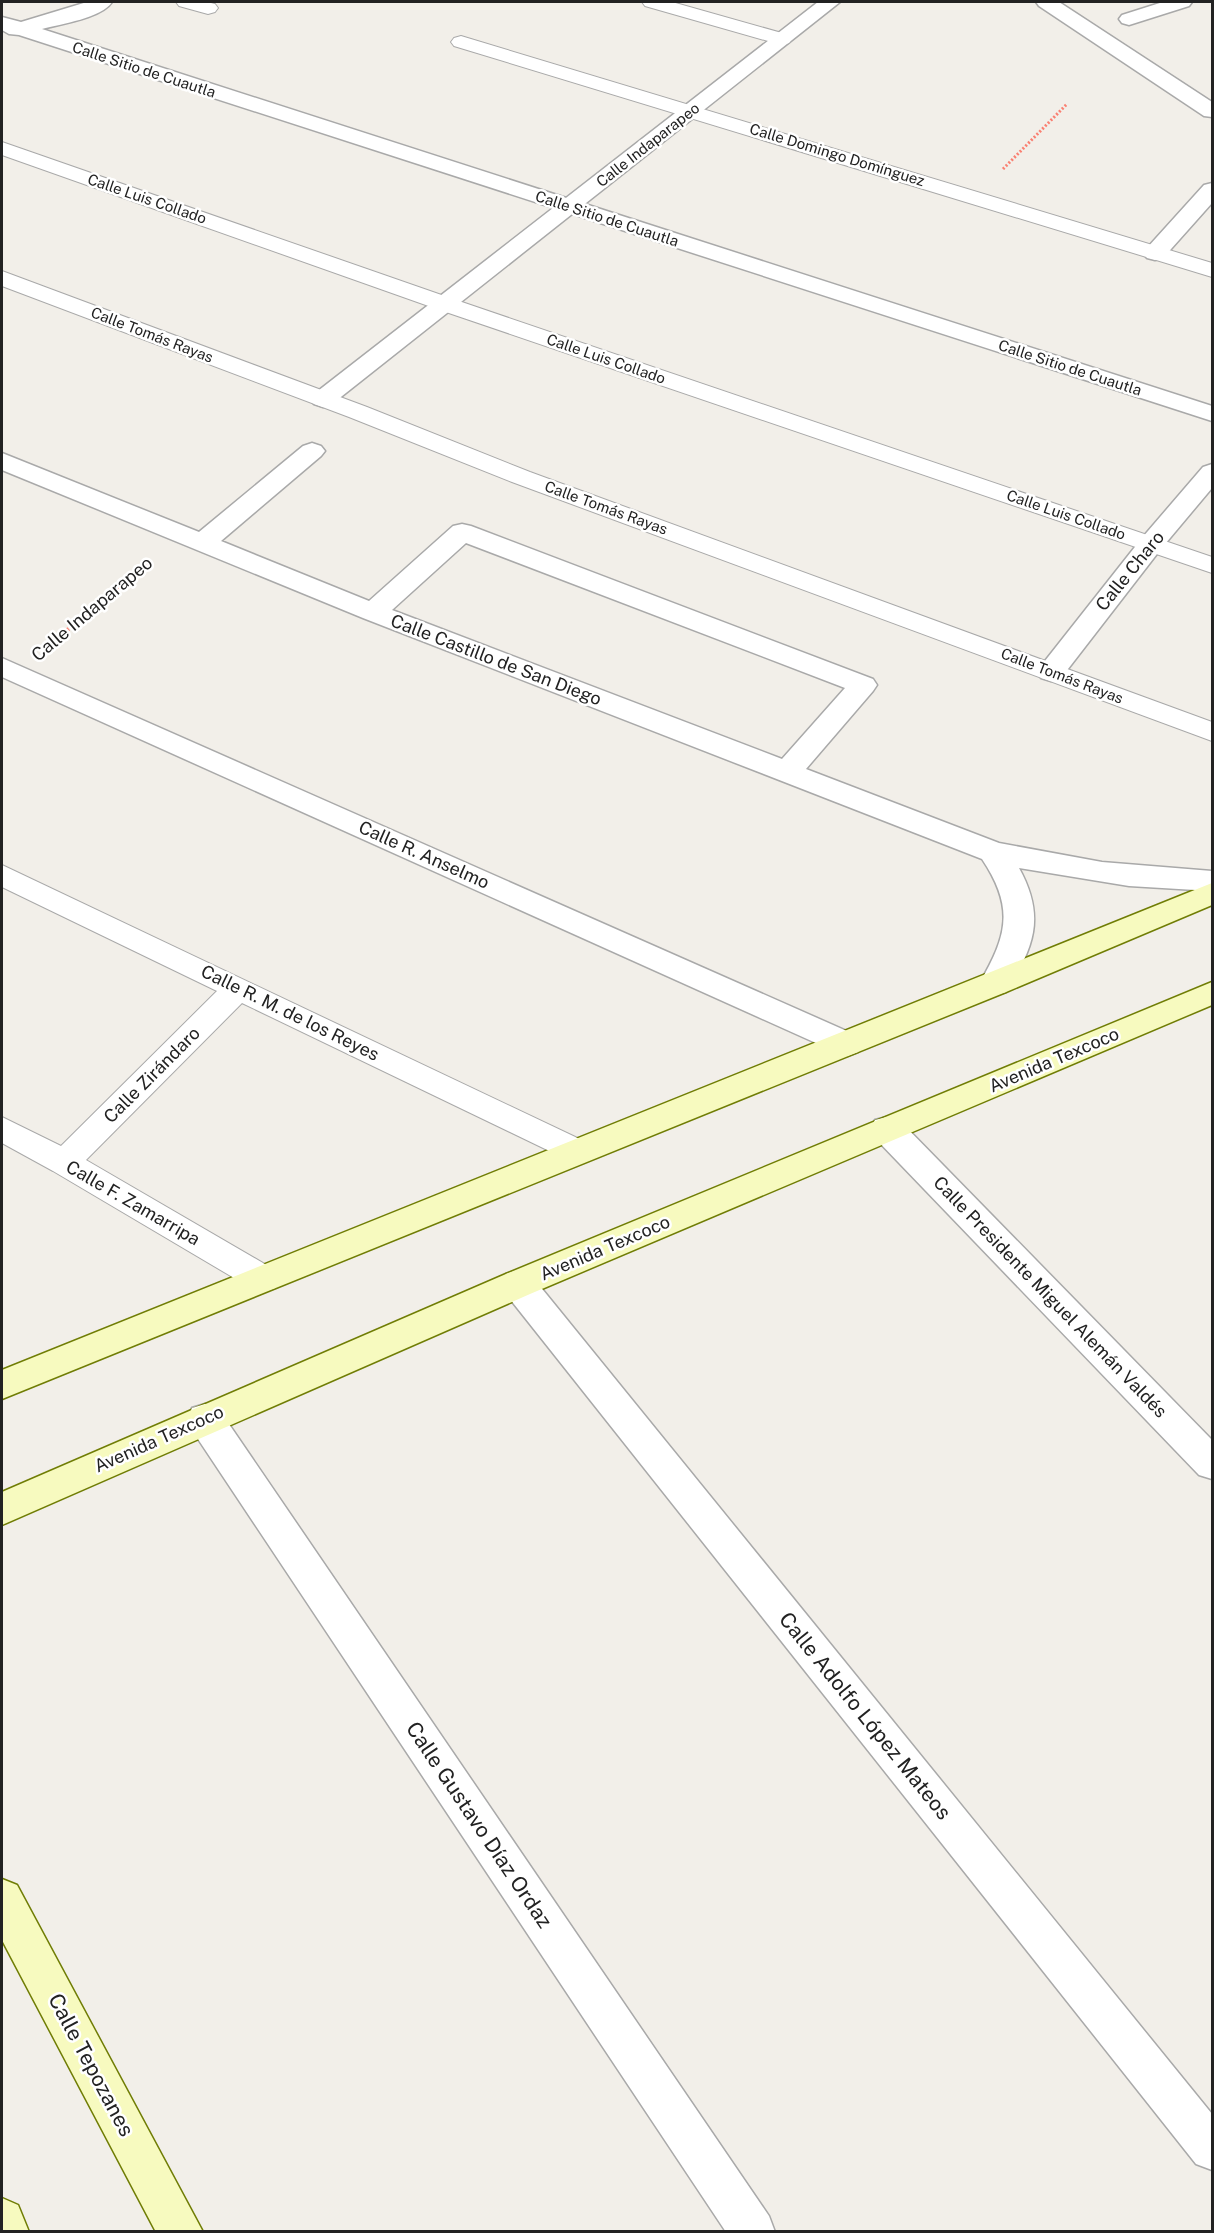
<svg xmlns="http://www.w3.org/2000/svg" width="1214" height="2233" font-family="'Public Sans',sans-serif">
  <rect width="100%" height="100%" fill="#f2efe9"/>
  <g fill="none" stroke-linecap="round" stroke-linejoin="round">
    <defs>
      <path id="service" d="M176 2H207L215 4 218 8 215 12 208 14 179 6Z
        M642 2H672L789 35 792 39 789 43 782 45 645 6Z
        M461 36 1212 263V277L454 46 451 42 454 38Z
        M2 142 453 299 1212 557V573L437 309 2 155Z
        M2 271 367 407 530 472 1212 722V741L512 482 349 417 2 286Z
        M2 865 590 1144 595 1152 590 1160 579 1164 568 1160 242 1003 86 1160 275 1270 280 1279 275 1288 263 1292 251 1288 53 1171 2 1143V1117L61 1146 217 991 2 887Z"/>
      <path id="pedestrian" d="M818 2H840L332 404 323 407 314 404 310 399 314 394Z
        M1163 2H1192L1189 6 1129 25 1122 23 1119 19 1122 15Z
        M1212 183V203L1163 258 1155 260 1147 258 1143 253 1147 248 1204 185Z
        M2 658 858 1036 863 1044 858 1052 847 1056 836 1052 2 677Z"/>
      <path id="minor" d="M87 2H112C102 18 61 24 42 29L1212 406V421L19 35 9 34 2 30V17L21 22Z
        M312 443 321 446 325 451 321 456 221 541 369 601 453 526 462 524 471 526 873 679 877 685 873 691 806 769 999 843 1102 862 1212 871V891L1129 886 1019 868C1046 917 1034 947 1006 992L995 995 984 992 979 984C1007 936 1015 908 982 859L363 618 2 470V453L199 532 303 446ZM466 543 845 688 782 759 392 610Z
        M1212 464V488L1160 550 1061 678 1051 681 1041 678 1037 672 1041 666 1142 538 1203 467Z
        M887 1117 899 1120 1212 1440V1479L1199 1475 875 1138 870 1129 875 1120Z
        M518 1270 530 1274 1212 2114V2170L1196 2164 506 1294 501 1284 506 1274Z
        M205 1404 218 1408 769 2216 775 2232H726L192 1430 187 1419 192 1408Z"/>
      <path id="tertiary" d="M1036 2H1059L1212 102V117L1204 116 1039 6Z"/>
      <path id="secondary" d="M1212 883V905L1006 992 2 1399V1370Z
        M1212 982V1005L530 1294 2 1525V1492L506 1274Z
        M2 1879 17 1885 203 2232H156L2 1940Z
        M2 2198 18 2205 29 2232H2Z"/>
    </defs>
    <!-- service casing -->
    <use href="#service" stroke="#a9a9a9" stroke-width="2"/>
    <!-- pedestrian casing -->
    <use href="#pedestrian" stroke="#a9a9a9" stroke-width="3"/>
    <!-- minor casing -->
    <use href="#minor" stroke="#a9a9a9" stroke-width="3"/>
    <!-- tertiary casing -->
    <use href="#tertiary" stroke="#a9a9a9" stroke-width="3"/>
    <!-- secondary casing -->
    <use href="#secondary" stroke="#707d05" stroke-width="3"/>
    <!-- path-far1 -->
    <path stroke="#fa8072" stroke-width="3" stroke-dasharray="2 2" stroke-linecap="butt" d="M1003 169 1067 104"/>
    <!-- path -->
    <path stroke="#fa8072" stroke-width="4" stroke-dasharray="3 3" stroke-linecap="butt" d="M48 646 149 562"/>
    <!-- service -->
    <use href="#service" fill="#fff" fill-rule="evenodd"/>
    <!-- pedestrian -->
    <use href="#pedestrian" fill="#fff" fill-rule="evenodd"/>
    <!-- minor -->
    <use href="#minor" fill="#fff" fill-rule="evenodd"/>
    <!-- tertiary -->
    <use href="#tertiary" fill="#fff" fill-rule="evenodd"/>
    <!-- secondary -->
    <use href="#secondary" fill="#f7fabf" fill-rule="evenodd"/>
  </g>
  <g text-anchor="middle" stroke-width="5" stroke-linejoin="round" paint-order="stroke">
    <!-- far-street labels -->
    <g font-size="15" fill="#222" stroke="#fff">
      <text transform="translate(144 70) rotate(18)" y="5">Calle Sitio de Cuautla</text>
      <text transform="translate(648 145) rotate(-38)" y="5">Calle Indaparapeo</text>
      <text transform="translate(837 155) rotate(17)" y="5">Calle Domingo Domínguez</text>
      <text transform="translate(147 199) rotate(19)" y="5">Calle Luis Collado</text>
      <text transform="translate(607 219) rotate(18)" y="5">Calle Sitio de Cuautla</text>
      <text transform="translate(152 335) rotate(21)" y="5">Calle Tomás Rayas</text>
      <text transform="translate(606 359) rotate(19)" y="5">Calle Luis Collado</text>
      <text transform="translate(1070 368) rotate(18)" y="5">Calle Sitio de Cuautla</text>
      <text transform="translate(606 508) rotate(20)" y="5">Calle Tomás Rayas</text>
      <text transform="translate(1066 515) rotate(19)" y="5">Calle Luis Collado</text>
      <text transform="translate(1062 676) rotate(21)" y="5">Calle Tomás Rayas</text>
    </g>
    <!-- street labels -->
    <g font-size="18" fill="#222" stroke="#fff">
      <text transform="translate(1130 571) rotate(-51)" y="6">Calle Charo</text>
      <text transform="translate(92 609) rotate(-40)" y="6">Calle Indaparapeo</text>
      <text transform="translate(496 660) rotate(21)" y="6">Calle Castillo de San Diego</text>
      <text transform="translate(424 855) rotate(24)" y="6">Calle R. Anselmo</text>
      <text transform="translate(290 1013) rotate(26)" y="6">Calle R. M. de los Reyes</text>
      <text transform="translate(1054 1060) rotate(-23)" y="6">Avenida Texcoco</text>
      <text transform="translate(152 1075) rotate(-45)" y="6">Calle Zirándaro</text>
      <text transform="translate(133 1203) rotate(30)" y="6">Calle F. Zamarripa</text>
      <text transform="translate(605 1248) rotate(-23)" y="6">Avenida Texcoco</text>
      <text transform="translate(1050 1297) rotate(46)" y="6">Calle Presidente Miguel Alemán Valdés</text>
      <text transform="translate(159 1439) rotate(-24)" y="6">Avenida Texcoco</text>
    </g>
    <!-- near-street labels -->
    <g font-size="21" fill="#222" stroke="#fff">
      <text transform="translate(865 1716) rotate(51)" y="7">Calle Adolfo López Mateos</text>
      <text transform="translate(479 1825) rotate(56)" y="7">Calle Gustavo Díaz Ordaz</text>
      <text transform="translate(91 2065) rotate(62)" y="7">Calle Tepozanes</text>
    </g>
  </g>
  <!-- border -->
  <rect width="1214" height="2233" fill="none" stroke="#222222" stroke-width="6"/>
</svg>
